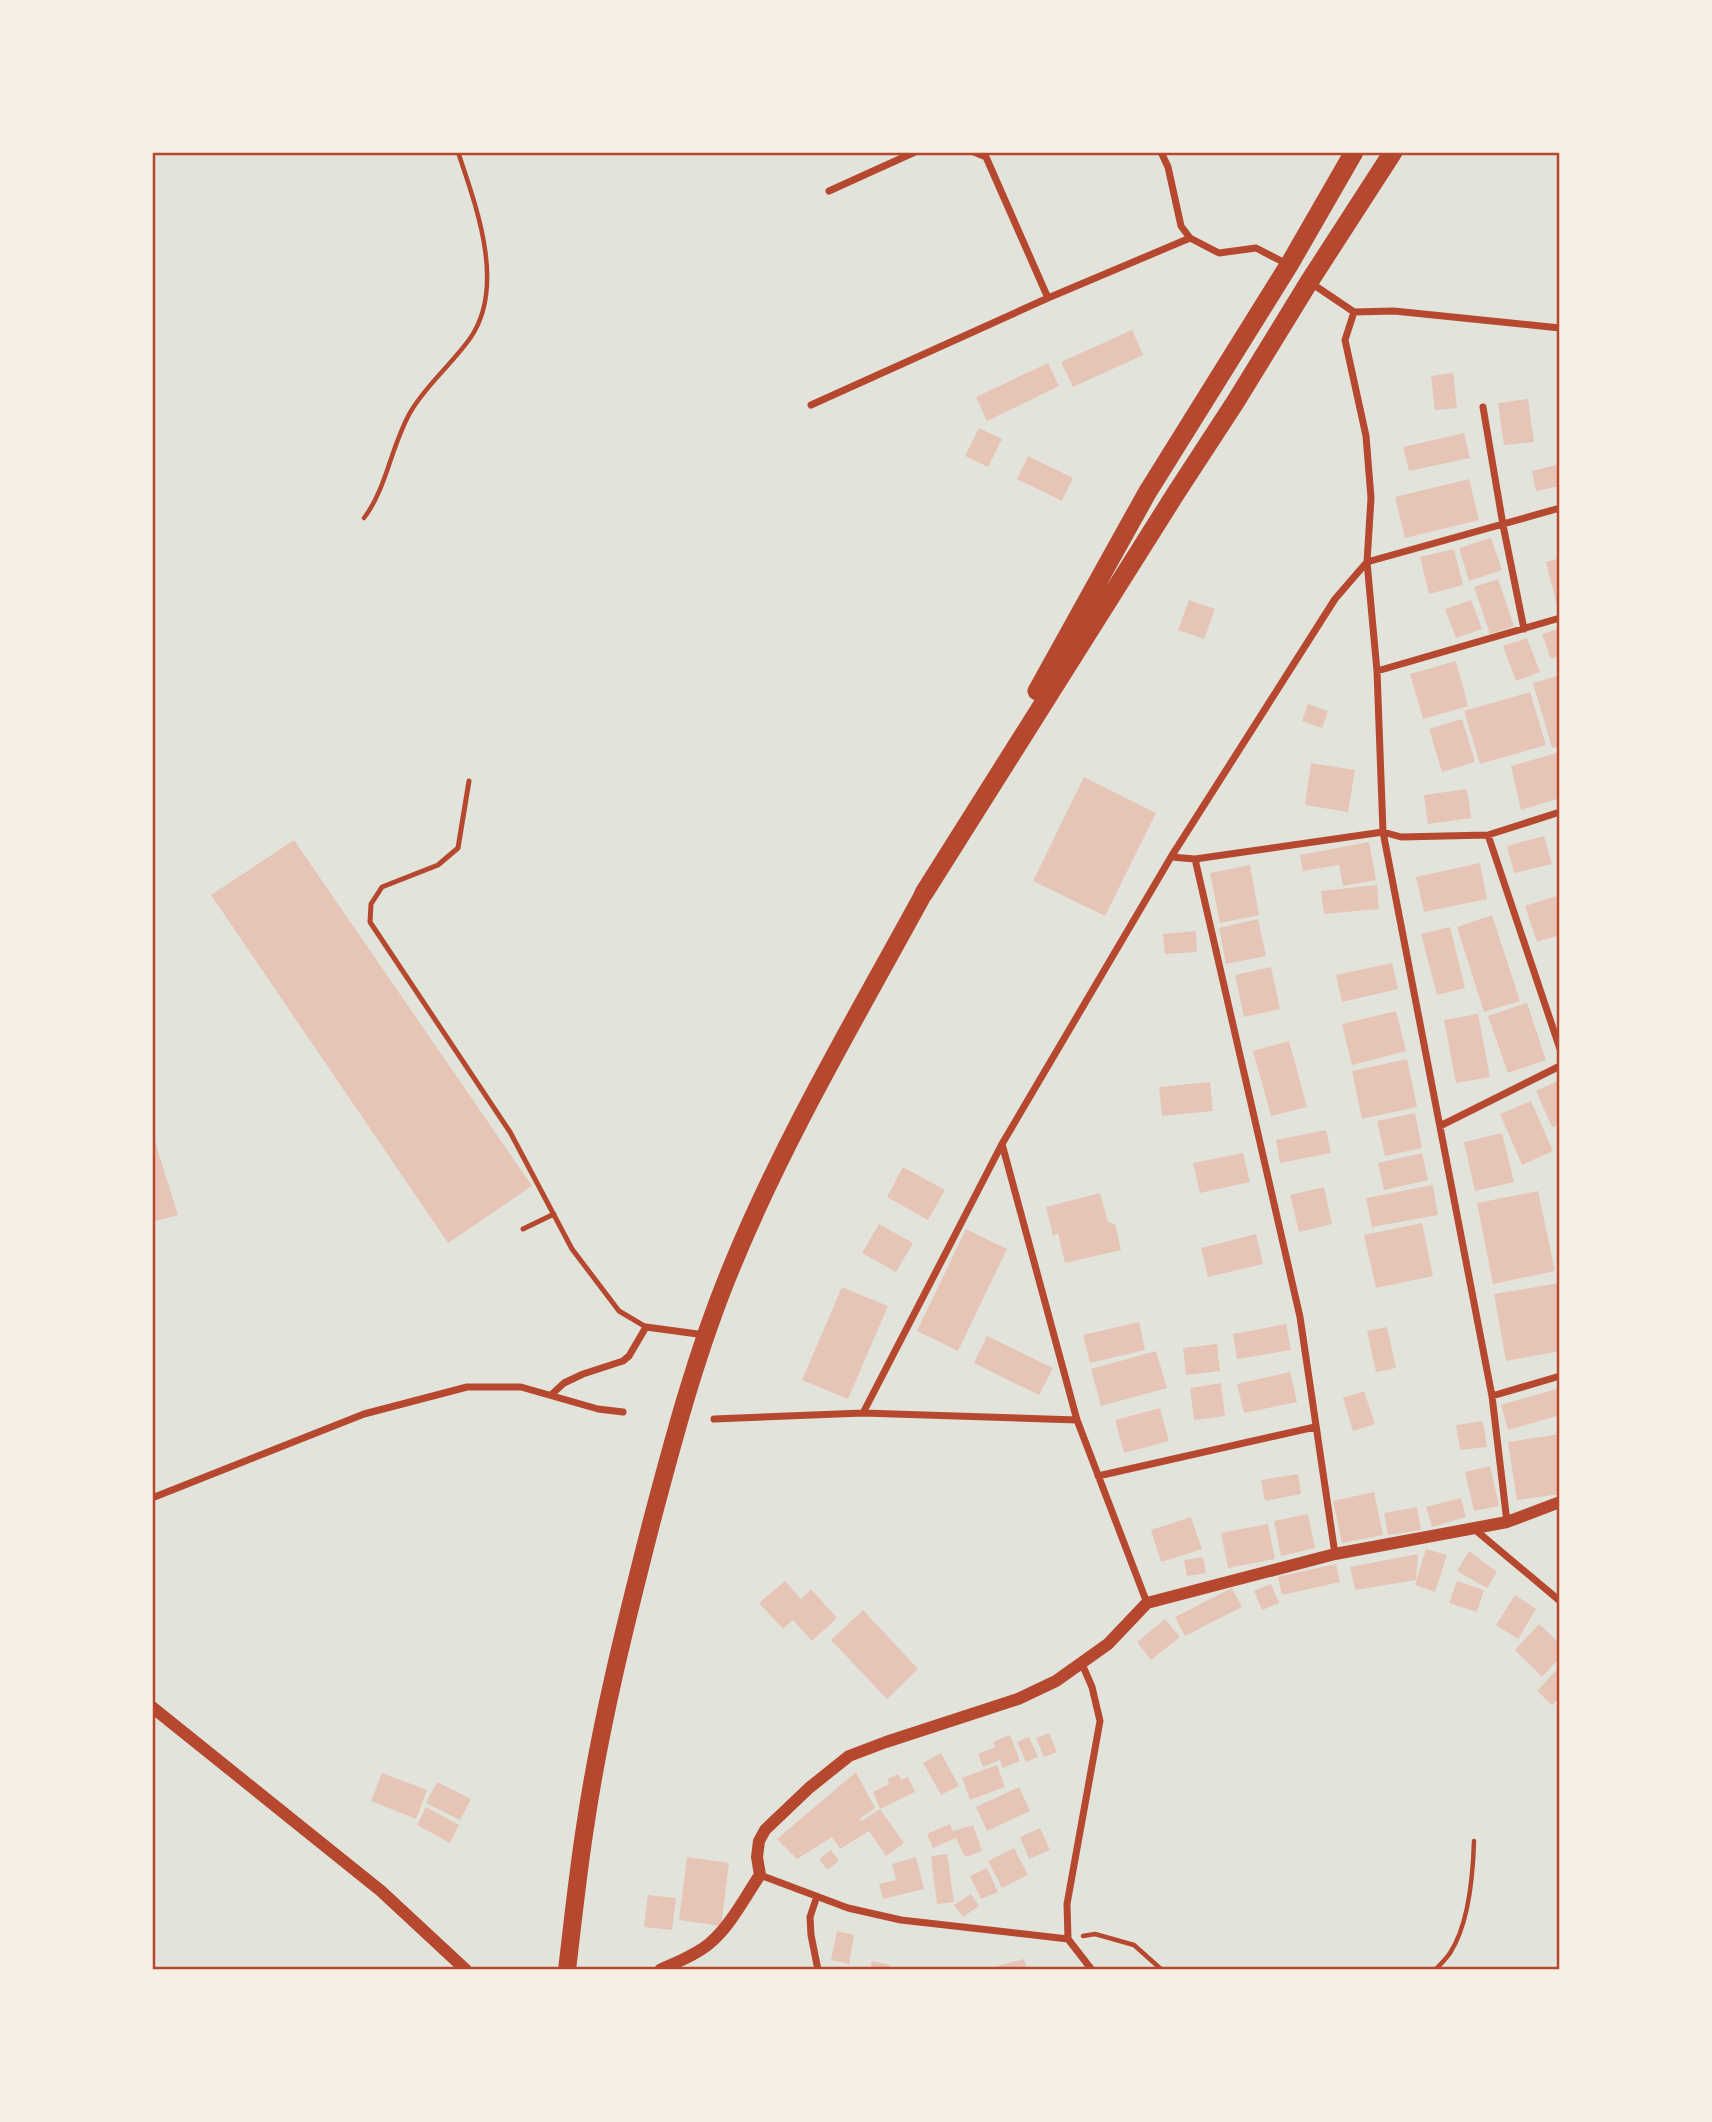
<svg xmlns="http://www.w3.org/2000/svg" width="1712" height="2122" font-family="Overpass,sans-serif">
  <rect width="100%" height="100%" fill="#f6efe4"/>
  <!-- green -->
  <path fill="#e2e4dc" d="M152 152H1560V1970H152Z"/>
  <!-- building -->
  <path fill="#e6c5b7" d="M1132 330 1143 355 1073 387 1061 362Z
    M1048 363 1059 386 987 421 976 397Z
    M1453 373 1457 408 1435 410 1431 376Z
    M1528 399 1534 442 1504 445 1498 403Z
    M979 428 1002 439 988 467 965 456Z
    M1464 433 1470 458 1409 471 1403 447Z
    M1028 456 1073 478 1062 501 1017 479Z
    M1560 464V486L1536 491 1532 471Z
    M1469 479 1479 520 1405 538 1395 497Z
    M1491 538 1502 570 1469 581 1459 548Z
    M1454 549 1463 585 1429 594 1420 557Z
    M1560 558V606H1557L1546 562Z
    M1498 579 1514 626 1490 634 1474 587Z
    M1189 600 1215 609 1204 639 1178 630Z
    M1471 600 1482 629 1456 638 1445 609Z
    M1560 628V656L1551 659 1542 634Z
    M1527 638 1540 672 1516 681 1503 646Z
    M1456 661 1468 706 1423 719 1410 674Z
    M1560 675V746L1552 748 1533 683Z
    M1530 692 1546 745 1480 764 1464 711Z
    M1308 704 1328 711 1322 728 1302 721Z
    M1462 719 1475 762 1442 772 1429 729Z
    M1560 752V798L1521 810 1511 766Z
    M1311 763 1355 770 1348 812 1305 805Z
    M1084 777 1156 813 1105 916 1033 881Z
    M1467 789 1471 818 1428 824 1424 795Z
    M1544 836 1552 864 1514 873 1507 846Z
    M294 840 532 1186 448 1243 211 895Z
    M1369 842 1376 880 1343 886 1339 865 1303 871 1300 855Z
    M1480 863 1487 899 1424 912 1416 877Z
    M1250 865 1259 915 1220 923 1210 873Z
    M1377 885 1379 909 1324 914 1321 891Z
    M1556 896 1560 907V935L1537 942 1525 906Z
    M1492 915 1520 1001 1484 1012 1457 927Z
    M1258 919 1266 956 1226 964 1219 928Z
    M1450 927 1465 988 1437 995 1421 934Z
    M1196 931 1197 952 1165 954 1163 934Z
    M1392 963 1398 989 1342 1002 1336 975Z
    M1271 967 1280 1009 1244 1017 1235 975Z
    M1527 1003 1546 1060 1508 1073 1488 1016Z
    M1396 1011 1406 1051 1352 1065 1342 1024Z
    M1478 1014 1490 1077 1456 1083 1444 1020Z
    M1289 1041 1307 1107 1271 1116 1253 1051Z
    M1407 1059 1417 1107 1362 1119 1352 1071Z
    M1560 1080V1124L1552 1127 1536 1091Z
    M1210 1082 1213 1111 1162 1116 1159 1087Z
    M1531 1101 1553 1151 1522 1165 1500 1114Z
    M1415 1113 1422 1148 1385 1156 1377 1121Z
    M1326 1130 1331 1153 1280 1163 1276 1140Z
    M152 1132 178 1215 152 1222Z
    M1502 1133 1514 1182 1475 1191 1464 1142Z
    M1243 1153 1250 1182 1200 1193 1193 1163Z
    M1422 1153 1428 1180 1384 1190 1378 1163Z
    M903 1167 945 1190 928 1220 887 1197Z
    M1433 1185 1438 1215 1372 1227 1366 1198Z
    M1324 1187 1332 1224 1299 1232 1290 1195Z
    M1538 1191 1555 1271 1493 1284 1477 1203Z
    M1100 1193 1108 1222 1115 1224 1121 1250 1065 1263 1058 1233 1053 1236 1046 1207Z
    M1422 1223 1433 1276 1376 1288 1364 1235Z
    M879 1224 913 1243 896 1272 862 1253Z
    M966 1229 1007 1249 958 1351 917 1331Z
    M1256 1234 1263 1264 1208 1277 1201 1248Z
    M1560 1283V1351L1506 1361 1494 1294Z
    M842 1287 888 1306 848 1399 802 1380Z
    M1139 1322 1145 1350 1090 1363 1083 1335Z
    M1286 1324 1291 1350 1237 1359 1233 1334Z
    M1387 1327 1396 1368 1376 1372 1367 1331Z
    M987 1336 1053 1368 1039 1395 974 1363Z
    M1217 1344 1220 1371 1186 1375 1183 1348Z
    M1156 1351 1167 1388 1101 1406 1091 1369Z
    M1290 1372 1297 1402 1244 1413 1237 1384Z
    M1221 1383 1225 1416 1194 1420 1190 1388Z
    M1560 1388V1415L1508 1430 1501 1405Z
    M1364 1391 1375 1424 1353 1431 1343 1398Z
    M1160 1408 1169 1441 1124 1453 1115 1420Z
    M1483 1421 1487 1447 1460 1450 1456 1425Z
    M1560 1434V1494L1517 1500 1508 1442Z
    M1490 1466 1499 1506 1474 1511 1465 1472Z
    M1298 1474 1301 1494 1265 1501 1261 1480Z
    M1374 1492 1383 1535 1342 1543 1333 1501Z
    M1461 1498 1466 1517 1432 1527 1426 1507Z
    M1417 1507 1421 1530 1388 1535 1384 1513Z
    M1308 1514 1315 1548 1281 1556 1274 1521Z
    M1191 1517 1202 1549 1161 1562 1151 1530Z
    M1268 1524 1275 1559 1228 1568 1221 1533Z
    M1426 1549 1447 1555 1435 1592 1415 1585Z
    M1469 1551 1497 1572 1487 1588 1457 1571Z
    M1418 1554 1416 1580 1355 1590 1350 1567Z
    M1203 1557 1206 1573 1187 1576 1184 1560Z
    M1336 1564 1340 1582 1282 1595 1278 1577Z
    M785 1581 801 1599 811 1589 837 1618 812 1641 793 1620 783 1629 759 1603Z
    M1457 1581 1484 1590 1477 1612 1449 1603Z
    M1271 1584 1279 1603 1262 1610 1254 1591Z
    M1232 1588 1242 1607 1185 1636 1175 1617Z
    M1515 1595 1536 1609 1518 1639 1496 1625Z
    M863 1610 918 1669 887 1699 831 1640Z
    M1165 1619 1180 1637 1151 1660 1137 1642Z
    M1539 1624 1560 1644V1657L1542 1677 1515 1650Z
    M1560 1666V1697L1552 1705 1537 1691Z
    M1049 1733 1057 1752 1044 1757 1036 1738Z
    M1010 1735 1020 1761 1003 1768 1000 1760 983 1767 978 1754 995 1747 993 1742Z
    M1029 1737 1038 1757 1026 1762 1017 1742Z
    M941 1753 959 1786 941 1795 923 1763Z
    M997 1765 1005 1787 970 1800 962 1778Z
    M856 1772 875 1808 859 1819 862 1821 880 1809 873 1792 889 1784 887 1779 898 1774 901 1780 908 1777 915 1792 880 1809 904 1843 886 1856 869 1831 840 1849 832 1837 797 1859 777 1839Z
    M382 1773 427 1790 416 1819 371 1801Z
    M437 1782 471 1799 460 1820 426 1803Z
    M1019 1787 1030 1811 987 1831 976 1807Z
    M426 1807 459 1825 450 1843 417 1825Z
    M950 1824 953 1831 973 1825 982 1851 965 1857 956 1838 933 1848 927 1834Z
    M1040 1828 1050 1850 1029 1859 1020 1837Z
    M1014 1848 1028 1875 1002 1888 988 1861Z
    M831 1850 839 1861 827 1870 819 1859Z
    M947 1854 954 1902 937 1904 931 1856Z
    M687 1857 729 1863 721 1926 679 1920Z
    M916 1857 924 1889 883 1899 879 1884 896 1880 892 1864Z
    M987 1868 998 1892 981 1899 970 1876Z
    M971 1894 979 1906 963 1917 954 1905Z
    M648 1895 676 1898 672 1930 644 1927Z
    M837 1931 854 1935 849 1964 831 1960Z
    M1024 1959 1027 1970H987L986 1969Z
    M872 1961 890 1965 889 1970H870Z"/>
  <g fill="none" stroke-linecap="round" stroke-linejoin="round">
    <!-- path -->
    <path stroke="#b5482f" stroke-width="4.5" d="M364 518C387 488 391 445 411 411 427 384 453 363 471 337 506 285 476 206 458 152
      M1083 1936 1095 1934 1134 1945 1162 1970
      M1435 1970C1440 1965 1446 1959 1450 1953 1469 1924 1473 1875 1474 1841"/>
    <!-- service -->
    <path stroke="#b5482f" stroke-width="5" d="M469 781 458 848 438 865 382 887 371 904 370 922 510 1132 572 1249 619 1311 646 1327
      M523 1229 554 1214"/>
    <!-- minor -->
    <path stroke="#b5482f" stroke-width="7" d="M974 152 986 157 1048 298
      M1161 152 1168 167 1181 226 1190 238 1219 253 1256 248 1289 265
      M829 191 915 152
      M1311 283 1354 312 1394 311 1560 328
      M1354 312 1345 340 1366 436 1371 498 1367 562 1377 671 1383 832 1492 1396 1507 1522
      M811 405 1048 298 1190 238
      M1483 407 1503 525 1524 629
      M1377 671 1560 618
      M1488 835 1560 1049
      M1171 857 1335 599 1367 562 1560 508
      M1195 859 1300 1317 1335 1554
      M1440 1126 1560 1066
      M1002 1144 1077 1420 1147 1603
      M551 1395 564 1383 583 1374 623 1361 629 1356 646 1327 705 1335
      M1492 1396 1560 1376
      M863 1413 1002 1144 1171 857 1195 859 1383 832 1401 837 1488 835 1560 812
      M714 1419 863 1413 1077 1420
      M1098 1476 1315 1427
      M152 1498 364 1414 467 1387H521L598 1409 623 1412
      M1473 1528 1560 1601
      M760 1875 848 1908 901 1920 1068 1939 1092 1970
      M817 1896 810 1917 811 1935 818 1970
      M1068 1939 1067 1904 1100 1721 1092 1687 1082 1664"/>
    <!-- tertiary -->
    <path stroke="#b5482f" stroke-width="12" d="M152 1707 381 1891 466 1970
      M660 1970C677 1962 696 1955 710 1943 731 1925 745 1897 760 1875L757 1857 759 1841 765 1830 809 1788 849 1756 886 1742 1018 1699 1056 1681 1108 1644 1147 1603 1335 1554 1507 1522 1560 1502"/>
    <!-- primary -->
    <path stroke="#b5482f" stroke-width="18" d="M567 1970C573 1920 578 1871 586 1821 601 1721 626 1622 651 1524 674 1437 697 1350 732 1266 785 1137 857 1016 924 893"/>
    <!-- trunk -->
    <path stroke="#b5482f" stroke-width="19" d="M1037 691 1147 493 1289 265 1354 152
      M924 893 1176 493 1236 401 1309 282 1393 152"/>
  </g>
  <!-- border -->
  <rect width="1712" height="2122" fill="none" stroke="#f6efe4" stroke-width="308"/>
  <rect x="154" y="154" width="1404" height="1814" fill="none" stroke="#b5482f" stroke-width="2.5"/>
</svg>
